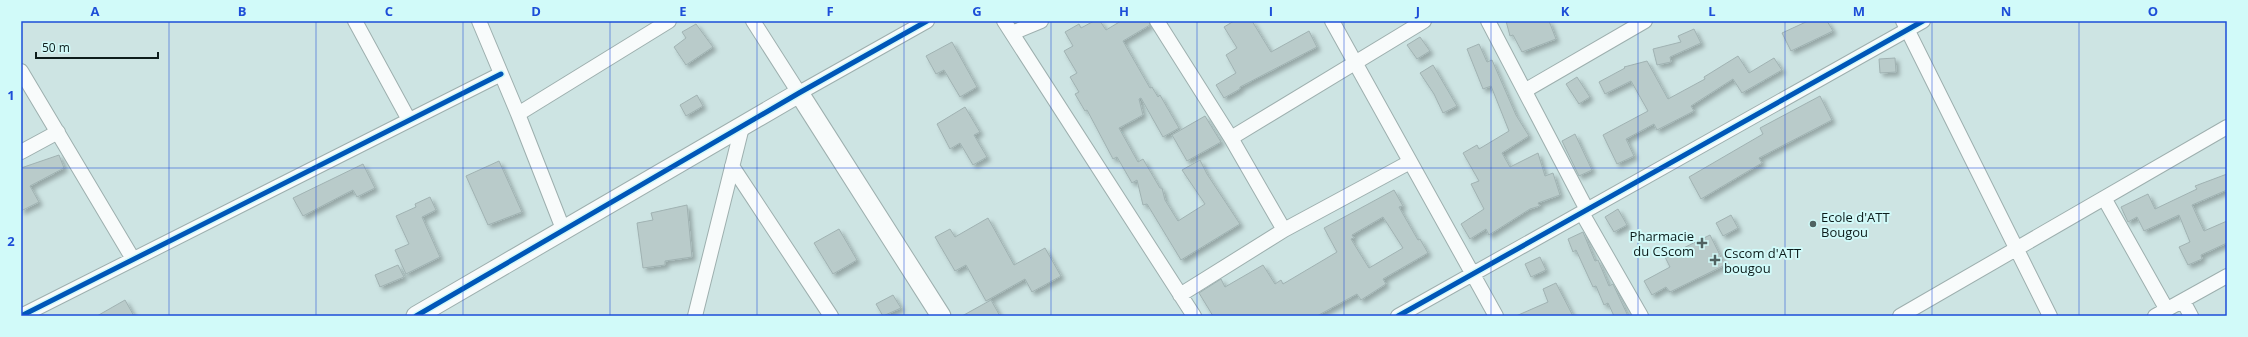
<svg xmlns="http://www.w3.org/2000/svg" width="2248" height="337" font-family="'Open Sans',sans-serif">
  <defs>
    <filter id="shadow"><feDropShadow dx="3.5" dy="3.5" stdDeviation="2" flood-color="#0004"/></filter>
  </defs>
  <rect width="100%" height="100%" fill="#cde4e3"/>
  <!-- building -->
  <path fill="#b9cbca" stroke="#a0b2b2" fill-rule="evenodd" filter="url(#shadow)" d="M1094 21H1100L1106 30 1121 21H1149L1150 25 1123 41 1150 88 1152 87 1158 97 1160 95 1179 128 1163 137 1141 98 1139 99 1143 115 1119 128 1138 162 1143 159 1160 188H1162L1165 200 1178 221 1205 204 1182 170 1200 160 1207 174 1240 224 1181 260 1147 204 1143 205 1137 180 1132 183 1117 157 1113 159 1087 110 1085 111 1075 94 1079 92 1070 77 1077 73 1064 51 1073 46 1065 32 1079 24 1081 28Z
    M1234 21H1252L1271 52 1309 31 1317 47 1240 87V89L1224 98 1216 85 1236 73 1226 55 1237 48 1224 27Z
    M1506 21H1549L1556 39 1522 52 1513 35 1510 36Z
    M1808 21H1827L1833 31 1791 51 1782 33Z
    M696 24 713 47 686 65 674 47 686 38 682 32Z
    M1694 29 1701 43 1670 57 1671 62 1657 65 1653 49 1681 42 1678 36Z
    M1420 37 1430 51 1417 59 1407 45Z
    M952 42 977 87 960 97 944 70 936 74 926 56Z
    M1479 44 1487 62 1492 60 1516 115 1529 136 1502 153 1510 167 1538 153 1545 176 1553 173 1560 195 1538 203 1540 206 1530 209 1489 235 1486 229 1470 239 1461 224 1484 209 1471 184 1479 181 1463 153 1477 145 1479 149 1509 131 1491 86 1483 89 1467 49Z
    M1738 56 1749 73 1774 58 1782 70 1742 93 1733 79 1691 106 1694 111 1657 130 1654 124 1626 139 1634 156 1617 164 1603 135 1648 111 1631 81 1605 94 1599 82 1625 68 1624 67 1647 61 1668 99 1705 79 1704 77Z
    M1895 58 1896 72 1880 73 1879 59Z
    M1433 65 1457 106 1443 113 1434 94 1420 73Z
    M1577 77 1590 97 1579 104 1566 84Z
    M697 95 703 106 686 116 680 105Z
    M1820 96 1832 120 1759 158 1762 163 1701 199 1689 177 1763 134 1760 128Z
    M965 107 980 132 974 135 987 157 973 165 960 143 950 149 937 124Z
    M1205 116 1221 142 1187 161 1172 135Z
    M1575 134 1592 170 1579 176 1562 141Z
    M59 155 64 168 30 186 39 202 21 211V168Z
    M499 161 522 212 488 225 466 176Z
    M363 164 375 188 357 197 353 190 345 194 303 216 293 198Z
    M2227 174V190L2192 205 2204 231 2227 221V243L2201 255 2202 259 2188 265 2179 247 2190 242 2179 215 2144 231 2137 217 2128 222 2121 207 2148 194 2155 209 2197 189 2195 186Z
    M1394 190 1403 206 1399 207 1418 240 1420 239 1428 253 1383 279 1386 284 1361 300 1357 294 1317 316H1213L1199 293 1221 279 1225 287 1263 265 1275 284 1281 280 1283 284 1337 252 1324 228ZM1383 217 1403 248 1369 268 1351 239 1354 238 1352 235Z
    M430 197 436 210 422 217 440 257 406 274 395 250 409 244 396 216 416 207 415 204Z
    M687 205 692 257 665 261V265L643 268 637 223 653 220 651 213Z
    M1618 209 1627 225 1614 232 1605 217Z
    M1731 215 1738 228 1723 236 1716 223Z
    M988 218 1014 265 1045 248 1061 276 1032 292 1025 279 986 301 966 265 955 271 935 237 950 229 955 237Z
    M839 229 857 260 833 274 814 243Z
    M1583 232 1595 261 1598 260 1609 286 1613 284 1628 316H1614L1608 303 1604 305 1596 286 1593 287 1576 250 1573 252 1568 239Z
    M1710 235 1725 265 1670 292 1666 287 1652 295 1644 281 1670 267 1665 257Z
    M1540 257 1546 270 1531 277 1525 264Z
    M398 265 404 277 380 287 375 275Z
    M1556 283 1573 316H1516L1548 302 1543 289Z
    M893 295 901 308 883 316 876 304Z
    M125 300 134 316H97Z
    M991 300 1000 316H962Z"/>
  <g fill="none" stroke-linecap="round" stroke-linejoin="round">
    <defs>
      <path id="street" d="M355 21 409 120
        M479 21 518 114 563 229
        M753 21 799 93 927 21
        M1004 21 1194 316
        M1157 21 1231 138 1284 230
        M1332 21 1496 316
        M1488 21 1587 210
        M1903 21 2050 316
        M1012 33 1041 21
        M21 71 133 259
        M1526 90 1645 21
        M518 114 669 21
        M1231 138 1424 21
        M21 152 58 132
        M732 166 831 316
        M2104 198 2167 310
        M1582 213 1641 316
        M1180 295 1284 230 1410 162
        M2183 301 2191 316
        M21 316 501 74
        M695 316 742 127
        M1398 316 1923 21
        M1900 316 2227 127
        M2155 316 2227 276"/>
      <path id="secondary" d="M416 316 799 93 941 316"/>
    </defs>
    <!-- street casing -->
    <use href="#street" stroke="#9dafae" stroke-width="16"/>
    <!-- secondary casing -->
    <use href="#secondary" stroke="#9dafae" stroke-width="21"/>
    <!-- street -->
    <use href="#street" stroke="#f8fbfb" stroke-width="14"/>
    <!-- secondary -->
    <use href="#secondary" stroke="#f8fbfb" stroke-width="19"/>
    <defs>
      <path id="cycleway" d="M21 316 501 74
        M416 316 799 93 927 21
        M1398 316 1923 21"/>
    </defs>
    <!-- cycleway casing -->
    <use href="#cycleway" stroke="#d1faf9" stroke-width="8"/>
    <!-- cycleway -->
    <use href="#cycleway" stroke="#0057b8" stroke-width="5"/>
  </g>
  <!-- grid -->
  <path fill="none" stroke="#1d4ed8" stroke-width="1" stroke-opacity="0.55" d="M169 21V316M316 21V316M463 21V316M610 21V316M757 21V316M904 21V316M1051 21V316M1197 21V316M1344 21V316M1491 21V316M1638 21V316M1785 21V316M1932 21V316M2079 21V316M21 168H2227"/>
  <!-- markers -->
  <g fill="#506261" stroke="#d1faf9" stroke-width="1.5">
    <circle cx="1813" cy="224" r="4"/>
    <path d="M1700 237h4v4h4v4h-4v4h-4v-4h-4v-4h4z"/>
    <path d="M1713 254h4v4h4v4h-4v4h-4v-4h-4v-4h4z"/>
  </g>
  <g text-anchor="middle" stroke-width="4" stroke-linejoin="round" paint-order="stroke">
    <!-- poi labels -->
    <g font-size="13" fill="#0c1c1b" stroke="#d1faf9" text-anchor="start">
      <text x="1821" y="222">Ecole d'ATT<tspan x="1821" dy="15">Bougou</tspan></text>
      <text x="1694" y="241" text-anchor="end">Pharmacie<tspan x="1694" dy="15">du CScom</tspan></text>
      <text x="1724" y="258">Cscom d'ATT<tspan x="1724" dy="15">bougou</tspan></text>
    </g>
  </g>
  <!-- border -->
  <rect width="2248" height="337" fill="none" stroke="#d1faf9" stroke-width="44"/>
  <!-- scale -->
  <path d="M36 52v6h122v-6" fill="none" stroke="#0c1c1b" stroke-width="2"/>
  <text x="42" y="52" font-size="12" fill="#0c1c1b" stroke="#d1faf9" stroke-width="3" paint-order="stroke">50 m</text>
  <rect x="22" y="22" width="2204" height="293" fill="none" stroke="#1d4ed8" stroke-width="1.5"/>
  <g font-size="13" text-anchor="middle" font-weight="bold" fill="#1d4ed8">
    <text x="95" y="16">A</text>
    <text x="242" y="16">B</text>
    <text x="389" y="16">C</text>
    <text x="536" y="16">D</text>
    <text x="683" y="16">E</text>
    <text x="830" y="16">F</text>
    <text x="977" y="16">G</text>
    <text x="1124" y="16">H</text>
    <text x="1271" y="16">I</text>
    <text x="1418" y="16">J</text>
    <text x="1565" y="16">K</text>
    <text x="1712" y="16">L</text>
    <text x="1859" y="16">M</text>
    <text x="2006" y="16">N</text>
    <text x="2153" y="16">O</text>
    <text x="11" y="100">1</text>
    <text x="11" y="246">2</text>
  </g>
</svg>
